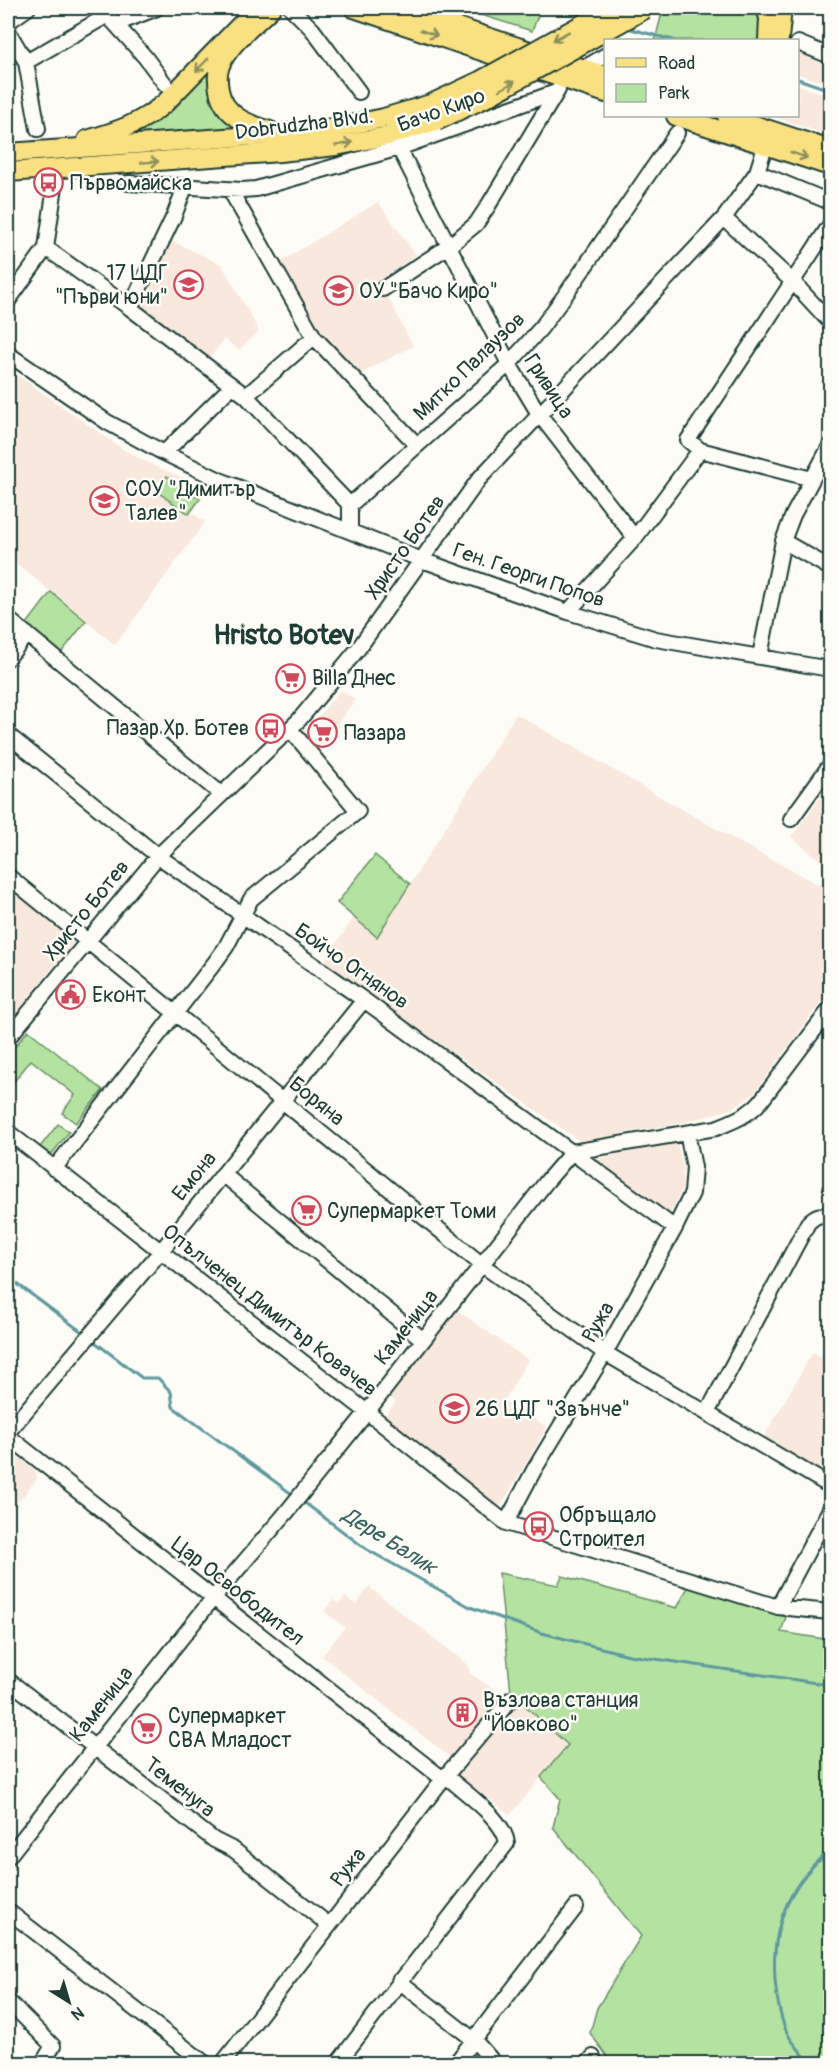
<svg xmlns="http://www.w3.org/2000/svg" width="838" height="2071" font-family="Pangolin,sans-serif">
  <rect width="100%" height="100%" fill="#fdfcf7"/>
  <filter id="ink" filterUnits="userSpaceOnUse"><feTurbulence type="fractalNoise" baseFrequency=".0167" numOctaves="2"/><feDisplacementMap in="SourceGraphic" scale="12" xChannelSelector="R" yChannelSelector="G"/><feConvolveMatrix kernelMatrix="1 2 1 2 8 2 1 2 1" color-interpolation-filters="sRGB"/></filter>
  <g filter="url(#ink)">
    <!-- built -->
    <path fill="#f8e8dd" d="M798 52 830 63V85L798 74Z
      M798 85 830 96V136L775 117 776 116H798Z
      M378 202 416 255 379 280 413 346 367 370 358 378 319 336 277 264Z
      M168 239 222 265 259 331 239 350 224 339 207 362 135 306Z
      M8 369 124 450 154 466 208 488 192 513 205 522 115 645 8 556Z
      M341 690 355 700 316 752 303 734Z
      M516 714 737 841 830 891V990L754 1093 732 1109 685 1122 580 1141 323 962 354 918 378 937Z
      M830 784V868L791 837Z
      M8 885 76 939 8 1023Z
      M677 1143 683 1168 682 1190 668 1218 591 1160Z
      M455 1309 528 1360 504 1401 547 1427 499 1509 384 1416 396 1402 388 1396Z
      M813 1352 830 1362V1479L765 1440V1435Z
      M8 1448 36 1471 37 1479 8 1514Z
      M369 1587 468 1665 470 1673 502 1696 451 1758 322 1656 345 1627 324 1611 333 1600 339 1604 345 1597 356 1605Z
      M517 1700 568 1745 510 1815 457 1774Z"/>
    <!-- green -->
    <path fill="#b4e2a1" stroke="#6a906a" stroke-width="1.5" d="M459 8H541L532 31Z
      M671 8H758L762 17 759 40H655L662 13Z
      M211 65 209 78 210 88 252 130 205 132 198 129 163 133 155 137 103 141Z
      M167 476 200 499 189 514 156 491Z
      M51 592 86 621 58 657 23 629Z
      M375 855 410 884 377 937 337 903Z
      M28 1030 103 1090 76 1123 62 1113 75 1095 31 1060 8 1089V1056Z
      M58 1124 69 1132 51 1155 40 1147Z
      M499 1573 558 1585 562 1576 677 1608 688 1587 786 1617 781 1632 830 1640V2063H612L590 2033 597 2008 641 1936 553 1827 560 1799 541 1777 568 1745 511 1693Z"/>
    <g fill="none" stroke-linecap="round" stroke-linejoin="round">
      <!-- stream -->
      <path stroke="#5e999f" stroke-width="3" d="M550 8 583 16
        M627 28 673 40
        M798 79 830 90
        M8 1277 86 1335
        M91 1339 142 1378H158L171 1392 173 1407 296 1497
        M301 1500 366 1549 470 1607 542 1633 629 1655 830 1685
        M819 1861 830 1856
        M810 2064C804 2055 796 2047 790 2038 782 2025 778 2005 776 1989 769 1933 786 1886 830 1850"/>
      <defs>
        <path id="minor" d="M101 8 145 57 165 84
          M291 8 312 29 359 92
          M8 22 28 8
          M116 24 157 8
          M8 31 26 62 38 129
          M798 43 830 56
          M26 62 108 15
          M579 71 606 55
          M399 148 509 364 539 414 635 538
          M757 172 830 202
          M128 183 242 190 256 189 399 148 556 92
          M230 190 314 337 417 445
          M724 218 793 282 830 322
          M46 248 130 308 246 396 350 505
          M383 289 449 246 476 224 488 206 558 90
          M8 301 46 248 55 186
          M130 308 174 216 185 187
          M8 354 107 422 164 453 220 480 422 560 568 612 656 639 830 669
          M246 396 314 337
          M164 453 232 386
          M812 479 700 450 688 440 830 225
          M350 530V505L509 364 541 328 566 294 677 133
          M783 541 830 568
          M568 612 635 538 700 450
          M8 619 221 794
          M760 656 783 541 793 515 830 446
          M8 658 27 634
          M8 735 158 856 364 1000 675 1228
          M791 819 830 765
          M8 876 481 1264 605 1353 830 1486
          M8 1038 158 856 299 720 358 649 479 479 724 218 757 172 768 137
          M8 1132 367 1412 506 1523 778 1607 830 1612
          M54 1169 216 961 226 947 251 899 358 811 290 729
          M223 1174 422 1339
          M707 1413 808 1223C815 1216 821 1212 830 1219
          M8 1432 161 1251 364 1000
          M8 1436 443 1779
          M506 1523 534 1470 605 1353 675 1228 692 1193 694 1167 687 1133
          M778 1607 830 1509
          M8 1680 214 1840 234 1850 329 1925
          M8 1857 214 1597 286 1513 367 1412 547 1181 572 1152 716 1128C734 1121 749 1115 761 1101L830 1009
          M8 1911 206 2064
          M399 1981 474 2040 495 2064
          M8 2001 53 2046 42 2064
          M222 2064 443 1779 511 1699
          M337 2064 507 1843C504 1819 464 1792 446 1776
          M455 2064 576 1907
          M587 2064 593 2057"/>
        <path id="major" d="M354 8 606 93
          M399 8 606 76
          M766 8 769 18 768 40
          M779 39 782 8
          M676 116 830 166
          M727 116 830 150
          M270 131C247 124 224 116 219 90 217 78 217 69 223 59 235 39 256 23 271 8
          M87 140C118 131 140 124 165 103L257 8
          M8 153 280 134 335 128 384 118 431 104
          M8 172 280 152 336 146 387 136 436 121"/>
      </defs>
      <!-- minor casing -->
      <use href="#minor" stroke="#1f3d34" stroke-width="18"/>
      <!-- major casing -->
      <use href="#major" stroke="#1f3d34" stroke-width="22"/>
      <!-- minor -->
      <use href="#minor" stroke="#fdfcf7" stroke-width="14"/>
      <!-- major -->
      <use href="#major" stroke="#f9e181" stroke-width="18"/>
      <defs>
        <path id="major-bridge" d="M431 104 480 81 612 8
          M436 121 487 97 645 9"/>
      </defs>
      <!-- major-bridge casing -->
      <use href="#major-bridge" stroke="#1f3d34" stroke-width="22" stroke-linecap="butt"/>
      <!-- major-bridge -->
      <use href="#major-bridge" stroke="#f9e181" stroke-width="18"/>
    </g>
    <!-- one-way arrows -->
    <defs><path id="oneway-shaft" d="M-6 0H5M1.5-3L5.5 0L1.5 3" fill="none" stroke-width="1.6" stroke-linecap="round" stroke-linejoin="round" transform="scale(1.5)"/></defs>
    <g stroke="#8c8f5a">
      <use href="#oneway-shaft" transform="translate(429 33) rotate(19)"/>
      <use href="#oneway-shaft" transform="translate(561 36) rotate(151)"/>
      <use href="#oneway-shaft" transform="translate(202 65) rotate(134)"/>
      <use href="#oneway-shaft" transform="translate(507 86) rotate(-29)"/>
      <use href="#oneway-shaft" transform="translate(344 144) rotate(-10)"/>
      <use href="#oneway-shaft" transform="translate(799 155) rotate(19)"/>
      <use href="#oneway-shaft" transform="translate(150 162) rotate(-4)"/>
    </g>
  </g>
  <!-- icons -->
  <defs>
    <symbol id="bus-ring" viewBox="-11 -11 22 22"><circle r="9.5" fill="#fdfcf7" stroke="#d1495b" stroke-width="1.5"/><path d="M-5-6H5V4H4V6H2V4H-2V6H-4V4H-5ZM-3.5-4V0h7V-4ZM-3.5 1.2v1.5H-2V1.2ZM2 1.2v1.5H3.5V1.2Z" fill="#d1495b"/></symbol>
    <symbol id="school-ring" viewBox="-11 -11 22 22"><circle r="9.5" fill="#fdfcf7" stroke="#d1495b" stroke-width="1.5"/><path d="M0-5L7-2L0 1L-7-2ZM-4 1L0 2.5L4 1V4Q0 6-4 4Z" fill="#d1495b"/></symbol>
    <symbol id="supermarket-ring" viewBox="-11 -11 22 22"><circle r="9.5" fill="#fdfcf7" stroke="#d1495b" stroke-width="1.5"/><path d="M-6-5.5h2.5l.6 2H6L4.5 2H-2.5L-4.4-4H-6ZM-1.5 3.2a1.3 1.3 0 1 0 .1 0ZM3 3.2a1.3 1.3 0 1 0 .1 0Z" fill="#d1495b"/></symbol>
    <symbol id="civic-ring" viewBox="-11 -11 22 22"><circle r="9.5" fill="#fdfcf7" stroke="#d1495b" stroke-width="1.5"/><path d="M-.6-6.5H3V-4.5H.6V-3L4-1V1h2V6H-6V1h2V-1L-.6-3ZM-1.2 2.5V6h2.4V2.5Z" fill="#d1495b"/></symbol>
    <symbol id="building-ring" viewBox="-11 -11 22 22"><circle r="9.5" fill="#fdfcf7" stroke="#d1495b" stroke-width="1.5"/><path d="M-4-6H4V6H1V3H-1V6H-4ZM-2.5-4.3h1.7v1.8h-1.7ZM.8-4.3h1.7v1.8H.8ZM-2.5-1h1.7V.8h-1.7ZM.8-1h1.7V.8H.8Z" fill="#d1495b"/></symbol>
  </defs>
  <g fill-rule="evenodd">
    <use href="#bus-ring" x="32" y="166" width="33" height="33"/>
    <use href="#school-ring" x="172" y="268" width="33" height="33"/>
    <use href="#school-ring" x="322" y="274" width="33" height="33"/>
    <use href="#school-ring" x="88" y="484" width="33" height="33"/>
    <use href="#supermarket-ring" x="274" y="662" width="33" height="33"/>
    <use href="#bus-ring" x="254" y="712" width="33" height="33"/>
    <use href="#supermarket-ring" x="306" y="716" width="33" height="33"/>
    <use href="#civic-ring" x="54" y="978" width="33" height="33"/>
    <use href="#supermarket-ring" x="290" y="1194" width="33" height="33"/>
    <use href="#school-ring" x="438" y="1392" width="33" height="33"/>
    <use href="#bus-ring" x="522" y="1510" width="33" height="33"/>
    <use href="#building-ring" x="446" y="1696" width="33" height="33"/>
    <use href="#supermarket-ring" x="130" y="1712" width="33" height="33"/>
  </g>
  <g text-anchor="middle" stroke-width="5" stroke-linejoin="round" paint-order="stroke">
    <!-- street labels -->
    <g font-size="21" fill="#1f3d34" stroke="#fdfcf7">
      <text transform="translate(441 110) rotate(-20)" y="7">Бачо Киро</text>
      <text transform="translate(304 124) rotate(-7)" y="7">Dobrudzha Blvd.</text>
      <text transform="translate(469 366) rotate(-44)" y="7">Митко Палаузов</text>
      <text transform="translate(549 386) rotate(57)" y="7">Гривица</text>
      <text transform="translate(405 547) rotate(-55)" y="7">Христо Ботев</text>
      <text transform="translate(529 575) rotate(19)" y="7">Ген. Георги Попов</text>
      <text transform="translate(86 910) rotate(-51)" y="7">Христо Ботев</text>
      <text transform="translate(352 966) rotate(35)" y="7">Бойчо Огнянов</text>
      <text transform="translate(317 1101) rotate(39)" y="7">Боряна</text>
      <text transform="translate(194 1176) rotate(-51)" y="7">Емона</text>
      <text transform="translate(270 1310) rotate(38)" y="7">Опълченец Димитър Ковачев</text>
      <text transform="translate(598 1322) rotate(-60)" y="7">Ружа</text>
      <text transform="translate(406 1327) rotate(-52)" y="7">Каменица</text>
      <text transform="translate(238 1591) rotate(38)" y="7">Цар Освободител</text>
      <text transform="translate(101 1704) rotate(-52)" y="7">Каменица</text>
      <text transform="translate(180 1787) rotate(38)" y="7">Теменуга</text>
      <text transform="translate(348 1867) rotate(-52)" y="7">Ружа</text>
    </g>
    <!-- poi labels -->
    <g font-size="21" fill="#1f3d34" stroke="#fdfcf7" text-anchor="start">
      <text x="70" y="190">Първомайска</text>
      <text x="168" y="280" text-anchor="end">17 ЦДГ<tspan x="168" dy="24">"Първи юни"</tspan></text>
      <text x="359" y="298">ОУ "Бачо Киро"</text>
      <text x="125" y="496">СОУ "Димитър<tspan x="125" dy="24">Талев"</tspan></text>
      <text x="312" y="685">Billa Днес</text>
      <text x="249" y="735" text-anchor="end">Пазар Хр. Ботев</text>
      <text x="344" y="740">Пазара</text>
      <text x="92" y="1002">Еконт</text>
      <text x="327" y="1218">Супермаркет Томи</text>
      <text x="475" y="1416">26 ЦДГ "Звънче"</text>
      <text x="559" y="1522">Обръщало<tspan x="559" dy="24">Строител</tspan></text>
      <text x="483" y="1707">Възлова станция<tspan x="483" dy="24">"Йовково"</tspan></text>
      <text x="168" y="1723">Супермаркет<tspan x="168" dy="24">CBA Младост</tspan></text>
    </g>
    <!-- water labels -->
    <g font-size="22" font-style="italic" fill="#396360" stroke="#fdfcf7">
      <text transform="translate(390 1540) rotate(32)" y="8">Дере Балик</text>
    </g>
    <!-- district labels -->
    <g font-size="27" font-weight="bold" fill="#1f3d34" stroke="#fdfcf7">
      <text x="284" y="644">Hristo Botev</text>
    </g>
  </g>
  <!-- margin -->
  <rect width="838" height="2071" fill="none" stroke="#fdfcf7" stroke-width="30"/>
  <rect x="15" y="15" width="808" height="2041" fill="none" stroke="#1f3d34" stroke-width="2" filter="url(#ink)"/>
  <!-- legend -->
  <rect x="604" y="39" width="195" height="78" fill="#fdfcf7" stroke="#a4b0a9" stroke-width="1.5"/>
  <rect x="616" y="58" width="30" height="9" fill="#f9e181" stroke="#a4b0a9" stroke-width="1.5"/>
  <text x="658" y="69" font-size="18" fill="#1f3d34">Road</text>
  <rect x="616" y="84" width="30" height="18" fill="#b4e2a1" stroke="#a4b0a9" stroke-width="1.5"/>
  <text x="658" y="99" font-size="18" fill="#1f3d34">Park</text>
  <!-- north arrow -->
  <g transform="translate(69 2002) rotate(143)" stroke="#fdfcf7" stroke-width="4.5" paint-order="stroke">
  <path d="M0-4.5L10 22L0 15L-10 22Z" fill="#1f3d34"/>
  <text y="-9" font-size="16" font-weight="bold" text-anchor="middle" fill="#1f3d34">N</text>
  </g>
</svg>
